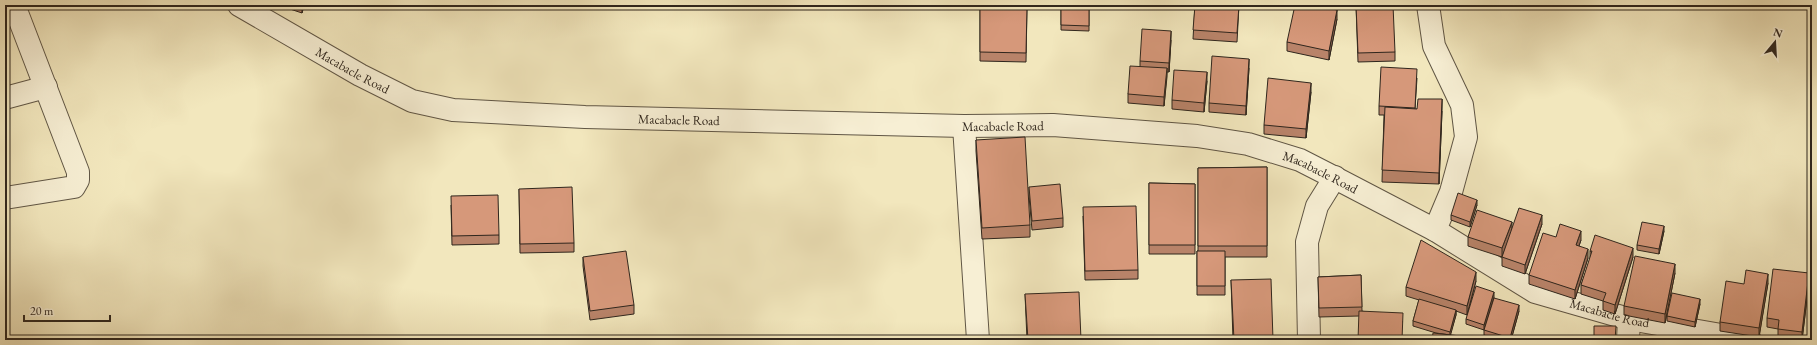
<svg xmlns="http://www.w3.org/2000/svg" width="1817" height="345" font-family="'EB Garamond',serif">
  <rect width="100%" height="100%" fill="#f2e7bd"/>
  <filter id="stains"><feTurbulence type="fractalNoise" baseFrequency=".005" numOctaves="4"/><feColorMatrix values="0 0 0 0 .2 0 0 0 0 .09 0 0 0 0 .02 0 0 0 .5 -.17"/></filter>
  <radialGradient id="worn" r=".72"><stop offset=".6" stop-color="#630" stop-opacity="0"/><stop offset="1" stop-color="#630" stop-opacity=".3"/></radialGradient>
  <g fill="none" stroke-linecap="round" stroke-linejoin="round">
    <defs>
      <g id="street">
        <path id="s1" d="M239 5 360 75 412 101 453 110 585 117 964 126 1053 125 1197 136 1248 144 1300 160 1343 182 1435 230 1535 292 1629 319 1750 340"/>
        <path d="M1428 5 1434 46 1462 105 1466 137 1451 192 1435 230"/>
        <path d="M5 98 46 87"/>
        <path d="M964 126 978 340"/>
        <path d="M5 198 74 187 78 180V172L14 5"/>
        <path d="M1309 340 1307 242 1317 206 1335 177"/>
        <path d="M1628 340 1629 319"/>
      </g>
    </defs>
    <!-- street casing -->
    <use href="#street" stroke="#605645" stroke-width="24"/>
    <!-- street -->
    <use href="#street" stroke="#f7efd4" stroke-width="22"/>
  </g>
  <!-- wall -->
  <path fill="#b88369" stroke="#2f261d" d="M278 5H304L302 13Z
    M980 5H1024V6L1027 7 1026 62 980 61Z
    M1061 5H1089V31L1061 30Z
    M1157 5H1170V6Z
    M1195 5H1239L1237 42 1193 39Z
    M1356 5 1395 52V61L1358 62Z
    M1337 19 1329 60 1287 51V42Z
    M1171 40 1169 72H1167L1164 106 1128 103V94L1140 66V61Z
    M1249 68 1246 115 1209 112V103Z
    M1417 78 1415 109 1442 111 1439 184 1382 182 1384 115H1379V106Z
    M1207 81 1204 112 1172 109V100Z
    M1311 92 1306 138 1264 134V125Z
    M976 140 1030 225V237L982 239 976 151Z
    M1267 167V257H1225V295H1197V251H1198V168Z
    M1149 183 1195 184V254H1149Z
    M1029 187 1063 218V227L1032 230 1029 196Z
    M519 189 574 243V252L520 253Z
    M451 205 499 235V244L452 245Z
    M1477 205 1470 227 1451 220V215Z
    M1083 216 1138 270V279L1085 280Z
    M1512 222 1502 257 1468 246V237Z
    M1542 224 1525 274 1502 266V257Z
    M1664 231 1659 254 1637 250V245Z
    M1556 237 1581 240 1579 246 1588 258 1575 299 1529 284V275Z
    M1590 251 1633 257 1615 314 1603 310V301L1581 294V285L1590 260Z
    M583 257 634 305V314L590 320 583 266Z
    M1675 273 1665 323 1624 315V306Z
    M1361 275 1362 311 1403 322 1359 316 1319 317 1318 277Z
    M1231 280 1273 340H1233Z
    M1476 281 1467 315 1456 311V315L1450 335 1436 333 1413 326V321L1419 300 1406 296V287Z
    M1809 282 1802 340H1792L1778 338V329L1767 327V318Z
    M1768 283 1759 337 1720 331V322L1744 284Z
    M1025 294 1081 340H1027Z
    M1494 297 1488 315 1519 311 1511 340H1501L1484 335V330L1466 324V319Z
    M1700 304 1695 327 1667 321V316Z"/>
  <!-- shaded-wall -->
  <path fill="#966a55" stroke="#2f261d" d="M302 5H304L302 13Z
    M1337 10V19L1329 60V51Z
    M1171 31V40L1169 72V63Z
    M1249 59V68L1246 115V106Z
    M1167 68V77L1164 106V97Z
    M1207 72V81L1204 112V103Z
    M1311 83V92L1306 138V129Z
    M1442 99V111L1439 184V173Z
    M1477 200V205L1470 227V222Z
    M1542 215V224L1525 274V265Z
    M1512 222V231L1502 257V248Z
    M1664 226V231L1659 254V249Z
    M1581 231V240L1576 254V245Z
    M1633 248V257L1615 314V305Z
    M1588 249V258L1575 299V290Z
    M1675 264V273L1665 323V314Z
    M1476 272V281L1467 315V306Z
    M1809 273V282L1802 340V332Z
    M1768 274V283L1759 337V328Z
    M1494 292V297L1484 330V325Z
    M1700 299V304L1695 327V322Z
    M1519 305V311L1511 340H1510V338Z
    M1456 310V315L1450 337V332Z"/>
  <!-- building -->
  <path fill="#d6987a" stroke="#2f261d" d="M1061 5H1089V26L1061 25Z
    M1195 5H1239L1237 33 1193 30Z
    M1295 5H1315L1337 10 1329 51 1287 42Z
    M1356 5H1393L1395 52 1358 53Z
    M980 6 1027 7 1026 53 980 52Z
    M1142 29 1171 31 1169 63 1140 61Z
    M1212 56 1249 59 1246 106 1209 103Z
    M1130 66 1167 68 1164 97 1128 94Z
    M1381 67 1417 69 1415 108 1379 106Z
    M1174 70 1207 72 1204 103 1172 100Z
    M1268 78 1311 83 1306 129 1264 125Z
    M1418 99H1442L1439 173 1382 170 1385 107 1417 109Z
    M1025 137 1030 225 982 228 976 140Z
    M1267 167V246H1198V168Z
    M1149 183 1195 184V245H1149Z
    M1060 184 1063 218 1032 221 1029 187Z
    M572 187 574 243 520 244 519 189Z
    M1458 193 1477 200 1470 222 1451 215Z
    M498 195 499 235 452 236 451 196Z
    M1136 206 1138 270 1085 271 1083 207Z
    M1519 208 1542 215 1525 265 1502 257Z
    M1477 210 1512 222 1502 248 1468 237Z
    M1642 222 1664 226 1659 249 1637 245Z
    M1560 224 1581 231 1576 245 1588 249 1575 290 1529 275 1543 233 1556 237Z
    M1595 235 1633 248 1615 305 1603 301 1606 293 1581 285 1592 251H1590Z
    M1421 240 1476 272 1467 306 1406 287Z
    M626 251 634 305 590 311 583 257Z
    M1197 251H1225V286H1197Z
    M1635 256 1675 264 1665 314 1624 306Z
    M1773 269 1809 273 1802 332 1778 329 1779 320 1767 318Z
    M1746 270 1768 274 1759 328 1720 322 1726 281 1744 284Z
    M1361 275 1362 307 1319 308 1318 277Z
    M1271 279 1273 340H1234L1231 280Z
    M1476 286 1494 292 1484 325 1466 319Z
    M1079 292 1081 340H1028L1025 294Z
    M1672 293 1700 299 1695 322 1667 316Z
    M1494 298 1519 305 1510 338 1484 330Z
    M1419 299 1456 310 1450 332 1413 321Z
    M1359 311 1403 313 1402 340H1358Z
    M1594 326H1616L1615 340H1594Z
    M1433 333 1479 338V340H1432Z"/>
  <g text-anchor="middle" stroke-width="3.5" stroke-linejoin="round" paint-order="stroke">
    <!-- street labels -->
    <g font-size="13" fill="#2f261d" stroke="#f7efd4">
      <text dy="5" stroke="none"><textPath href="#s1" startOffset="131">Macabacle Road</textPath></text>
      <text dy="5" stroke="none"><textPath href="#s1" startOffset="466">Macabacle Road</textPath></text>
      <text dy="5" stroke="none"><textPath href="#s1" startOffset="790">Macabacle Road</textPath></text>
      <text dy="5" stroke="none"><textPath href="#s1" startOffset="1114">Macabacle Road</textPath></text>
      <text dy="5" stroke="none"><textPath href="#s1" startOffset="1438">Macabacle Road</textPath></text>
    </g>
  </g>
  <!-- margin -->
  <rect width="1817" height="345" fill="none" stroke="#f2e7bd" stroke-width="20"/>
  <rect x="6" y="6" width="1805" height="333" fill="none" stroke="#2f261d" stroke-width="2"/>
  <rect x="10" y="10" width="1797" height="325" fill="none" stroke="#2f261d"/>
  <!-- north arrow -->
  <g transform="translate(1775 42) rotate(18)" stroke="#f7efd4" stroke-width="3" paint-order="stroke">
  <path d="M0-3L7 15L0 10L-7 15Z" fill="#2f261d"/>
  <text y="-6" font-size="11" font-weight="bold" text-anchor="middle" fill="#2f261d">N</text>
  </g>
  <!-- scale -->
  <path d="M24 315v6h86v-6" fill="none" stroke="#2f261d" stroke-width="2"/>
  <text x="30" y="315" font-size="12" fill="#2f261d" stroke="#f7efd4" stroke-width="3" paint-order="stroke">20 m</text>
  <rect width="100%" height="100%" filter="url(#stains)"/>
  <rect width="100%" height="100%" fill="url(#worn)"/>
</svg>
